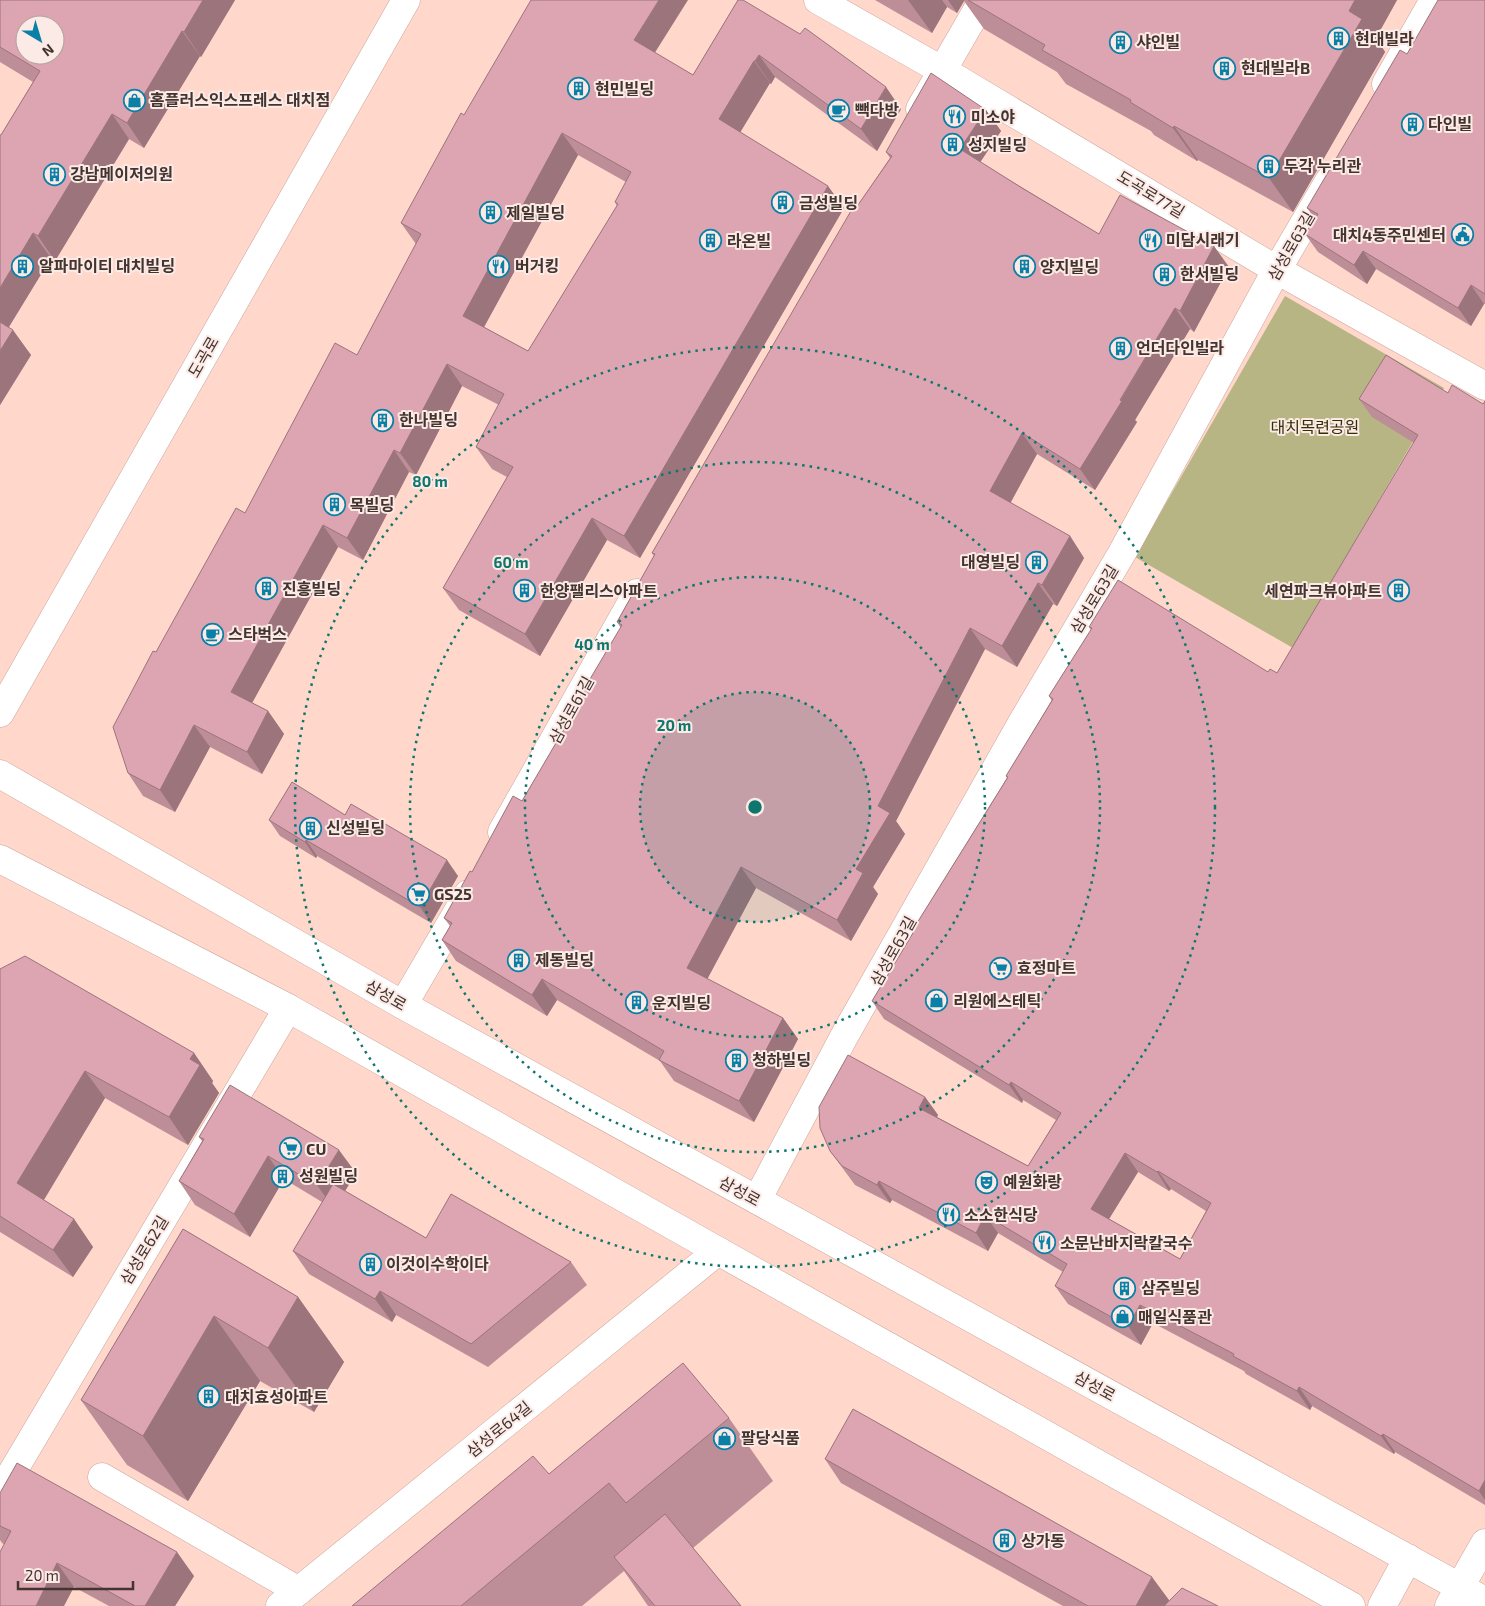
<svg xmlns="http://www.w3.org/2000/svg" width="1485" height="1606" font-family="'Exo 2','Noto Sans KR',sans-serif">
  <rect width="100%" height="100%" fill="#ffd7cb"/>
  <!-- green -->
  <path fill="#b8b584" d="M1285 296 1444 388 1293 648 1135 557Z"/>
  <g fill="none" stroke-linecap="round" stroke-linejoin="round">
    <defs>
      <path id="street" d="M818 0 957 79 1277 270 1485 386
        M1386 84 1434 0
        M920 109 983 0
        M502 832 637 593
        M403 1005 468 894
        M757 1200 846 1033 1023 721 1122 553 1271 280 1329 181
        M102 1477 299 1591
        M0 1493 288 1008
        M280 1606 718 1251
        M1449 1606 1485 1543"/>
      <path id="secondary" d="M0 713 406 0
        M0 774 403 1005 1485 1601
        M0 859 288 1008 718 1251 1351 1606
        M1382 1606 1408 1558"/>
    </defs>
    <!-- street casing -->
    <use href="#street" stroke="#cca69b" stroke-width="29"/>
    <!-- secondary casing -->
    <use href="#secondary" stroke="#cca69b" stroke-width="29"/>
    <!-- street -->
    <use href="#street" stroke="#fff" stroke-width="28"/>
    <!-- secondary -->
    <use href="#secondary" stroke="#fff" stroke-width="28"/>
  </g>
  <!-- wall -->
  <path fill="#be8e98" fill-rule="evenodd" d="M0 0H235L201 57 200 56 144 148 129 139 55 261 51 258 9 327 31 355 0 405V135H1L33 82 0 62Z
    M738 0 901 109 877 151 775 77 771 84 770 83 740 132 844 208 640 558 607 540 540 656 459 610 443 588 507 477 492 469 476 447 499 405 462 386 416 475 409 472 363 560 338 547 252 703 268 711 284 734 262 774 210 747 175 812 143 796 128 773 156 652 245 513 357 355 416 244 401 223 464 115 655 53 693 75ZM578 155 626 182 615 202 617 206 528 351 484 327Z
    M875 0H1397L1376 38 1385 52 1293 212 1198 160 1197 161 1154 135 1151 131 1066 84 1057 72 984 29 964 1 957 13 947 7 932 33Z
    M1485 0V304H1484L1471 326 1376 269 1367 284 1318 252 1305 234 1315 219 1307 208 1407 54Z
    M986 110 1001 131 980 162 1099 234 1229 267 1194 332 1190 329 1135 420 1137 422 1095 490 1037 454 1010 503 1070 536 1084 558 1057 606 1053 604 1017 667 985 649 896 821 905 834 873 887 878 894 851 941 756 888 707 979 783 1018 798 1039 754 1122 674 1081 660 1061 557 1000 547 1016 456 961 442 940 450 926 444 918 472 872 522 801 579 704 577 701 621 628 617 622 654 556 652 553 858 205 890 158 886 152Z
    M1448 393 1483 404 1485 401V1505L1395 1452 1394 1454 1312 1406 1310 1410 1246 1374 1244 1371 1153 1323 1141 1345 1068 1304 1055 1286 1063 1272 998 1233 988 1251 892 1200 890 1203 855 1185 830 1151 925 1097 938 1115 937 1117 1028 1166 1056 1120 1023 1100 1022 1103 884 1019 872 1001 913 933 912 931 1007 778 1006 776 1052 701 1049 696 1091 630 1089 627 1268 672 1277 673 1414 443 1372 417 1359 399ZM1138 1172 1169 1191 1171 1189 1206 1211 1180 1259 1109 1219Z
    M345 815 458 876 431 923 317 856 316 858 280 836 269 820Z
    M0 969 194 1053 213 1081 212 1083 219 1093 188 1145 105 1098 44 1200 74 1219 93 1247 73 1277 0 1232Z
    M199 1137 356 1173 345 1191 426 1238 571 1262 587 1285 488 1367 396 1315 392 1322 309 1274 293 1251 322 1202 284 1179 250 1237 195 1205 179 1181 202 1141Z
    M183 1229 298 1297 344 1362 314 1412 260 1381 188 1501 127 1465 81 1400Z
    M729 1418 773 1481 693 1548 741 1606H648L624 1571 582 1606H352L549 1474Z
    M825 1459 1169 1600 1167 1604 1218 1606H1063L841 1483Z
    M0 1493 194 1576 175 1606H109L74 1587 2 1543 0 1540Z"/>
  <!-- shaded-wall -->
  <path fill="#9b747c" d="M203 0H235L201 57 184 32Z
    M659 0H688L649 62 634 40Z
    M908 0H942L947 7 932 33Z
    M948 0H964V1L957 13Z
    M1355 0H1397L1376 38 1385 52 1293 212 1269 178 1349 11Z
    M182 31 200 56 144 148 127 123Z
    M759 55 775 77 771 84 755 61Z
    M754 61 770 83 735 141 719 119Z
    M886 87 901 109 877 151 861 129Z
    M986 110 1001 131 975 170 960 149Z
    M112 114 129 139 55 261 38 236Z
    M1174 126 1198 160 1197 161 1173 128Z
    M562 133 578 155 478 338 463 316Z
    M828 186 844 208 640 558 624 536Z
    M33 233 51 258 2 338 0 334V288Z
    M1214 246 1229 267 1194 332 1180 311Z
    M1363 251 1376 269 1367 284 1354 265Z
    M1471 285 1484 304 1471 326 1458 308Z
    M1175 308 1190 329 1135 420 1137 422 1095 490 1080 469Z
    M13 330 31 355 0 405V351Z
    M447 364 462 386 416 475 400 453Z
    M1022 433 1037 454 1005 513 990 491Z
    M394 450 409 472 363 560 347 538Z
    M592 518 607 540 540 656 525 634Z
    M323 525 338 547 246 714 231 692Z
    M1070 536 1084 558 1057 606 1042 585Z
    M1038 583 1053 604 1017 667 1002 646Z
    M970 628 985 649 896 821 905 834 873 887 878 894 851 941 837 920 856 869 878 806Z
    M268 711 284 734 262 774 247 752Z
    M194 725 210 747 175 812 160 790Z
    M306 840 317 856 316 858 305 842Z
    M447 860 458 876 431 923 420 907Z
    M741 867 756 888 702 989 687 968Z
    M542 979 557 1000 547 1016 532 995Z
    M783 1018 798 1039 754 1122 739 1101Z
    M194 1053 213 1081 212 1083 219 1093 188 1145 169 1117 190 1059Z
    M85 1071 105 1098 37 1211 17 1183Z
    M1011 1082 1023 1100 1022 1103 1009 1085Z
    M925 1097 938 1115 932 1126 919 1108Z
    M339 1150 356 1173 334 1209 317 1185Z
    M1125 1153 1138 1172 1104 1227 1091 1209Z
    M268 1156 284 1179 250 1237 234 1214Z
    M1158 1171 1171 1189 1169 1191 1157 1172Z
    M879 1181 892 1200 890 1203 877 1185Z
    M985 1215 998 1233 988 1251 976 1233Z
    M74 1219 93 1247 73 1277 53 1250Z
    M380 1291 396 1315 392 1322 375 1299Z
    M298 1297 344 1362 314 1412 268 1348Z
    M1140 1305 1153 1323 1141 1345 1128 1326Z
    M214 1316 260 1381 188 1501 143 1436Z
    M1299 1387 1312 1406 1310 1410 1297 1391Z
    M1383 1434 1395 1452 1394 1454 1381 1436Z
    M1485 1480V1500L1479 1491Z
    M177 1552 194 1576 175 1606H145Z
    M57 1563 74 1587 64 1606H36Z
    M1152 1577 1169 1600 1165 1606H1136Z"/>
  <!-- building -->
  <path fill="#dda5b1" stroke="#9b747c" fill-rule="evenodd" d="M0 0H203L184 32 182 31 127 123 112 114 38 236 33 233 0 288V135H1L40 71 0 47ZM25 25H55V55H25Z
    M531 0H659L634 40 693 75 738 0H743L800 34 805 28 886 87 861 129 759 55 755 61H754L719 119 828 186 624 536 592 518 525 634 443 588 513 467 476 447 504 394 447 364 400 453 394 450 347 538 323 525 231 692 268 711 247 752 194 725 160 790 128 773 113 727 153 651 156 652 236 508 245 513 335 343 357 355 421 234 401 223 461 113 464 115ZM562 133 631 172 615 202 618 204 528 351 463 316Z
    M968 0H1355L1349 11 1362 19 1269 178 1174 126 1173 128 1130 102 1131 100 1042 50 1045 45Z
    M1438 0H1485V294L1471 285 1458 308 1363 251 1354 265 1305 234 1318 214 1307 208 1400 50 1407 54Z
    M931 73 986 110 960 149 1022 188 1099 234 1120 195 1214 246 1180 311 1175 308 1120 400 1122 401 1080 469 1022 433 990 491 1070 536 1042 585 1038 583 1002 646 970 628 878 806 890 813 856 869 863 873 837 920 741 867 687 968 783 1018 739 1101 659 1060 664 1051 542 979 532 995 442 940 452 923 444 918 470 871 472 872 513 796 522 801 580 702 577 701 622 625 617 622 655 554 652 553 855 204 858 205 892 156 886 152Z
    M0 322 13 330 0 351Z
    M1386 355 1448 393 1452 385 1483 404 1485 401V1480L1479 1491 1383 1434 1381 1436 1299 1387 1297 1391 1233 1356 1234 1354 1140 1305 1128 1326 1055 1286 1067 1264 985 1215 976 1233 879 1181 877 1185 842 1166 830 1151 820 1128 819 1107 848 1055 925 1097 919 1108 1028 1166 1061 1113 1011 1082 1009 1085 872 1001 913 933 912 931 1008 777 1006 776 1053 699 1049 696 1092 628 1089 627 1118 580 1268 672 1270 669 1277 673 1418 435 1359 399ZM1125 1153 1157 1172 1158 1171 1211 1203 1180 1259 1091 1209Z
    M292 782 345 815 351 804 447 860 420 907 306 840 305 842 269 820Z
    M25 956 194 1053 190 1059 200 1065 169 1117 85 1071 17 1183 74 1219 53 1250 0 1216V969Z
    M230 1085 339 1150 317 1185 268 1156 234 1214 179 1181 204 1139 199 1137Z
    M333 1184 426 1238 451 1194 571 1262 471 1344 380 1291 375 1299 293 1251Z
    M183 1229 298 1297 268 1348 214 1316 143 1436 81 1400Z
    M683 1363 729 1418 626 1503 609 1483 461 1606H352L533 1456 549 1474Z
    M853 1409 1152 1577 1136 1606H1088L825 1459Z
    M17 1463 177 1552 145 1606H135L57 1563 36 1606H0V1552L11 1531 0 1526V1493Z
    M665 1514 741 1606H655L614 1557Z
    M1182 1588 1218 1606H1164Z"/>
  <!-- distance rings -->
  <circle cx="755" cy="807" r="115" fill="#0f766e" fill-opacity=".12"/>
  <g fill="none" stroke="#0f766e" stroke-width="2.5" stroke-dasharray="2.5 5">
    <circle cx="755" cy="807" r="115"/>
    <circle cx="755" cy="807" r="230"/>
    <circle cx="755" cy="807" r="345"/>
    <circle cx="755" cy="807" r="460"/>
  </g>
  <!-- icons -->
  <defs>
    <symbol id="building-ring" viewBox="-11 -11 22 22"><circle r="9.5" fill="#fbeae5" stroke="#0a80a7" stroke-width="1.5"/><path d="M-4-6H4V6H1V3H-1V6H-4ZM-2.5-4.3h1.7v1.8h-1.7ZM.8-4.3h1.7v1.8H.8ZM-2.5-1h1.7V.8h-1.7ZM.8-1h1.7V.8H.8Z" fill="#0a80a7"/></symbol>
    <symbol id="shop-ring" viewBox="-11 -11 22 22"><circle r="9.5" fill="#fbeae5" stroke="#0a80a7" stroke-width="1.5"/><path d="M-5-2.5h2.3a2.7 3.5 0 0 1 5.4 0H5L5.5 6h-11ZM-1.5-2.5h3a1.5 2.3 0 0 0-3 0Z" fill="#0a80a7"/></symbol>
    <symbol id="cafe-ring" viewBox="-11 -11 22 22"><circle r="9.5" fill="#fbeae5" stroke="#0a80a7" stroke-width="1.5"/><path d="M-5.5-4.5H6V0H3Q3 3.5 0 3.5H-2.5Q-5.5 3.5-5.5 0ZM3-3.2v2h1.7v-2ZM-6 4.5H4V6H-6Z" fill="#0a80a7"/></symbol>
    <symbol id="restaurant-ring" viewBox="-11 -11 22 22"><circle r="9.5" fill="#fbeae5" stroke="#0a80a7" stroke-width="1.5"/><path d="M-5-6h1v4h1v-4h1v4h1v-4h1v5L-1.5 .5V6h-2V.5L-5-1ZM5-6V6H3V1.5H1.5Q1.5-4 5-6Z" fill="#0a80a7"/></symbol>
    <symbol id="civic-ring" viewBox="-11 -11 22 22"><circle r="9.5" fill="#fbeae5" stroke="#0a80a7" stroke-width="1.5"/><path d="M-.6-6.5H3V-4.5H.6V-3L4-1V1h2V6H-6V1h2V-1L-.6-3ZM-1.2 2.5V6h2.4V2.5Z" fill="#0a80a7"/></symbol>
    <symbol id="supermarket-ring" viewBox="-11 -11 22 22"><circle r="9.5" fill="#fbeae5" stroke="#0a80a7" stroke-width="1.5"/><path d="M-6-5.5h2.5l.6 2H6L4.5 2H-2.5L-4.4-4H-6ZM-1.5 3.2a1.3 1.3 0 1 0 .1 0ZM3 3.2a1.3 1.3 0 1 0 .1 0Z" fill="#0a80a7"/></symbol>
    <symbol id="theatre-ring" viewBox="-11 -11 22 22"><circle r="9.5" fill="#fbeae5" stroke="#0a80a7" stroke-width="1.5"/><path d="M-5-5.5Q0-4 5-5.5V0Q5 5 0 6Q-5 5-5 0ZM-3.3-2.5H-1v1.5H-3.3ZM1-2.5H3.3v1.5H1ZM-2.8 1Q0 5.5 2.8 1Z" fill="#0a80a7"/></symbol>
  </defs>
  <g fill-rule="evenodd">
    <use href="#building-ring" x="1326" y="26" width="25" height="25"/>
    <use href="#building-ring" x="1108" y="30" width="25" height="25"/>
    <use href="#building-ring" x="1212" y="56" width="25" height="25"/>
    <use href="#building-ring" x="566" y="76" width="25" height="25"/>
    <use href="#shop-ring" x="122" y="88" width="25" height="25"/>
    <use href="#cafe-ring" x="826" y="98" width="25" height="25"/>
    <use href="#restaurant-ring" x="942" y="104" width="25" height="25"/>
    <use href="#building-ring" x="1400" y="112" width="25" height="25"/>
    <use href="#building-ring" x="940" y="132" width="25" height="25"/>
    <use href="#building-ring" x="1256" y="154" width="25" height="25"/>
    <use href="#building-ring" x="42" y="162" width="25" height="25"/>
    <use href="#building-ring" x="770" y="190" width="25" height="25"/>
    <use href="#building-ring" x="478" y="200" width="25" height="25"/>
    <use href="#civic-ring" x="1450" y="222" width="25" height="25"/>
    <use href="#restaurant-ring" x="1138" y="228" width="25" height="25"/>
    <use href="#building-ring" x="698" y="228" width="25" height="25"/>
    <use href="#building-ring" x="10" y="254" width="25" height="25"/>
    <use href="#restaurant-ring" x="486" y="254" width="25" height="25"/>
    <use href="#building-ring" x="1012" y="254" width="25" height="25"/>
    <use href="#building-ring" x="1152" y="262" width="25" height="25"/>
    <use href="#building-ring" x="1108" y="336" width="25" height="25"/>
    <use href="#building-ring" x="370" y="408" width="25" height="25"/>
    <use href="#building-ring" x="322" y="492" width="25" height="25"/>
    <use href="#building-ring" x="1024" y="550" width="25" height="25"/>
    <use href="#building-ring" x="254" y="576" width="25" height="25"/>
    <use href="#building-ring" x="512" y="578" width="25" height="25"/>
    <use href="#building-ring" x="1386" y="578" width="25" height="25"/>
    <use href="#cafe-ring" x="200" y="622" width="25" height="25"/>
    <use href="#building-ring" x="298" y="816" width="25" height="25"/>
    <use href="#supermarket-ring" x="406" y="882" width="25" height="25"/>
    <use href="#building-ring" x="506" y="948" width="25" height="25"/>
    <use href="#supermarket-ring" x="988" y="956" width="25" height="25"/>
    <use href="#shop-ring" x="924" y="988" width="25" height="25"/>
    <use href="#building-ring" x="624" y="990" width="25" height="25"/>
    <use href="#building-ring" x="724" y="1048" width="25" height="25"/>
    <use href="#supermarket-ring" x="278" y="1136" width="25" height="25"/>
    <use href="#building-ring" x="270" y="1164" width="25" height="25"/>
    <use href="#theatre-ring" x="974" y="1170" width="25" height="25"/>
    <use href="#restaurant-ring" x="936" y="1202" width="25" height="25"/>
    <use href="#restaurant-ring" x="1032" y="1230" width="25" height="25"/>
    <use href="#building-ring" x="358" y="1252" width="25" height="25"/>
    <use href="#building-ring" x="1112" y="1276" width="25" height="25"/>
    <use href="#shop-ring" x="1110" y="1304" width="25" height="25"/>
    <use href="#building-ring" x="196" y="1384" width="25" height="25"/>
    <use href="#shop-ring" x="712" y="1426" width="25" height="25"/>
    <use href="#building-ring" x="992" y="1528" width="25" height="25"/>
  </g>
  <g text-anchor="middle" stroke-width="4" stroke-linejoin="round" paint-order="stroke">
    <!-- poi labels -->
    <g font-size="16" font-weight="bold" fill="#44342f" stroke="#fbeae5" text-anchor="start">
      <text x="1355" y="45">현대빌라</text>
      <text x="1136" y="48">샤인빌</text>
      <text x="1241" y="74">현대빌라B</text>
      <text x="595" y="95">현민빌딩</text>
      <text x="150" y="106">홈플러스익스프레스 대치점</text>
      <text x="855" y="116">빽다방</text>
      <text x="971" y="123">미소야</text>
      <text x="1428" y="130">다인빌</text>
      <text x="968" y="151">성지빌딩</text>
      <text x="1284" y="172">두각 누리관</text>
      <text x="70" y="180">강남메이저의원</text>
      <text x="799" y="209">금성빌딩</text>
      <text x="506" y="219">제일빌딩</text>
      <text x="1446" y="241" text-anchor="end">대치4동주민센터</text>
      <text x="1166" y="246">미담시래기</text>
      <text x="727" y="247">라온빌</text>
      <text x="39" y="272">알파마이티 대치빌딩</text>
      <text x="515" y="272">버거킹</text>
      <text x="1040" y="273">양지빌딩</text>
      <text x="1180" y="280">한서빌딩</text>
      <text x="1136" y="354">언더다인빌라</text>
      <text x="399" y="426">한나빌딩</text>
      <text x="350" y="511">목빌딩</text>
      <text x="1020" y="568" text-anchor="end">대영빌딩</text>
      <text x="282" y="595">진흥빌딩</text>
      <text x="540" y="597">한양팰리스아파트</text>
      <text x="1382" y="597" text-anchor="end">세연파크뷰아파트</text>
      <text x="228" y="640">스타벅스</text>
      <text x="326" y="834">신성빌딩</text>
      <text x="434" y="900">GS25</text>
      <text x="535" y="966">제동빌딩</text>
      <text x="1017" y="974">효정마트</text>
      <text x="953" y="1007">리원에스테틱</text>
      <text x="652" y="1009">운지빌딩</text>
      <text x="752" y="1066">청하빌딩</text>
      <text x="306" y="1155">CU</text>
      <text x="299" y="1182">성원빌딩</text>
      <text x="1003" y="1188">예원화랑</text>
      <text x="964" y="1221">소소한식당</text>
      <text x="1060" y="1249">소문난바지락칼국수</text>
      <text x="386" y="1270">이것이수학이다</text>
      <text x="1141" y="1294">삼주빌딩</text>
      <text x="1138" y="1323">매일식품관</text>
      <text x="225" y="1403">대치효성아파트</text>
      <text x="741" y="1444">팔당식품</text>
      <text x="1021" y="1547">상가동</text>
    </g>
    <!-- street labels -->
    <g font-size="16" fill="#44342f" stroke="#fbeae5">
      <text transform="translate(1151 194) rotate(31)" y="6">도곡로77길</text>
      <text transform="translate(1291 246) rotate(-60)" y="6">삼성로63길</text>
      <text transform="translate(203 357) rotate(-60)" y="6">도곡로</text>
      <text transform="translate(1094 599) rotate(-59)" y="6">삼성로63길</text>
      <text transform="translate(571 710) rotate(-61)" y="6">삼성로61길</text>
      <text transform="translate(893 951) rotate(-61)" y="6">삼성로63길</text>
      <text transform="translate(386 995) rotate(30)" y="6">삼성로</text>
      <text transform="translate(740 1191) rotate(29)" y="6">삼성로</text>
      <text transform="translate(144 1250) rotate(-59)" y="6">삼성로62길</text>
      <text transform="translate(1095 1386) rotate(29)" y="6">삼성로</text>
      <text transform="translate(499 1429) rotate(-39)" y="6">삼성로64길</text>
    </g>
    <!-- park labels -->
    <g font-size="16" fill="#322f04" stroke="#fbeae5">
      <text x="1315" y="433">대치목련공원</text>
    </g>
  </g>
  <circle cx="755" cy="807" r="8" fill="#0f766e" stroke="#fbeae5" stroke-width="2.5"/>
  <g font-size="15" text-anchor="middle" font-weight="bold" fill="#0f766e" stroke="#fbeae5" stroke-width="4" stroke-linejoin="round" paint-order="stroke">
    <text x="430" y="487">80 m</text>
    <text x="511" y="568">60 m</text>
    <text x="592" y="650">40 m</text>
    <text x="674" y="731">20 m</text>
  </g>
  <!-- north arrow -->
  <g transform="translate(40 40) rotate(142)"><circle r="24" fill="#fbeae5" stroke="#b2a19c"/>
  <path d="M0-4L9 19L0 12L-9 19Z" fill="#0a80a7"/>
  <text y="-8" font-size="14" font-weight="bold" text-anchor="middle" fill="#44342f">N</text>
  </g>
  <!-- scale -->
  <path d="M18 1581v8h115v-8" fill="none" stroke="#44342f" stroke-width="2.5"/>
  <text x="25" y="1581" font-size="15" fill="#44342f" stroke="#fbeae5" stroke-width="4" paint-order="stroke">20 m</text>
</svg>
